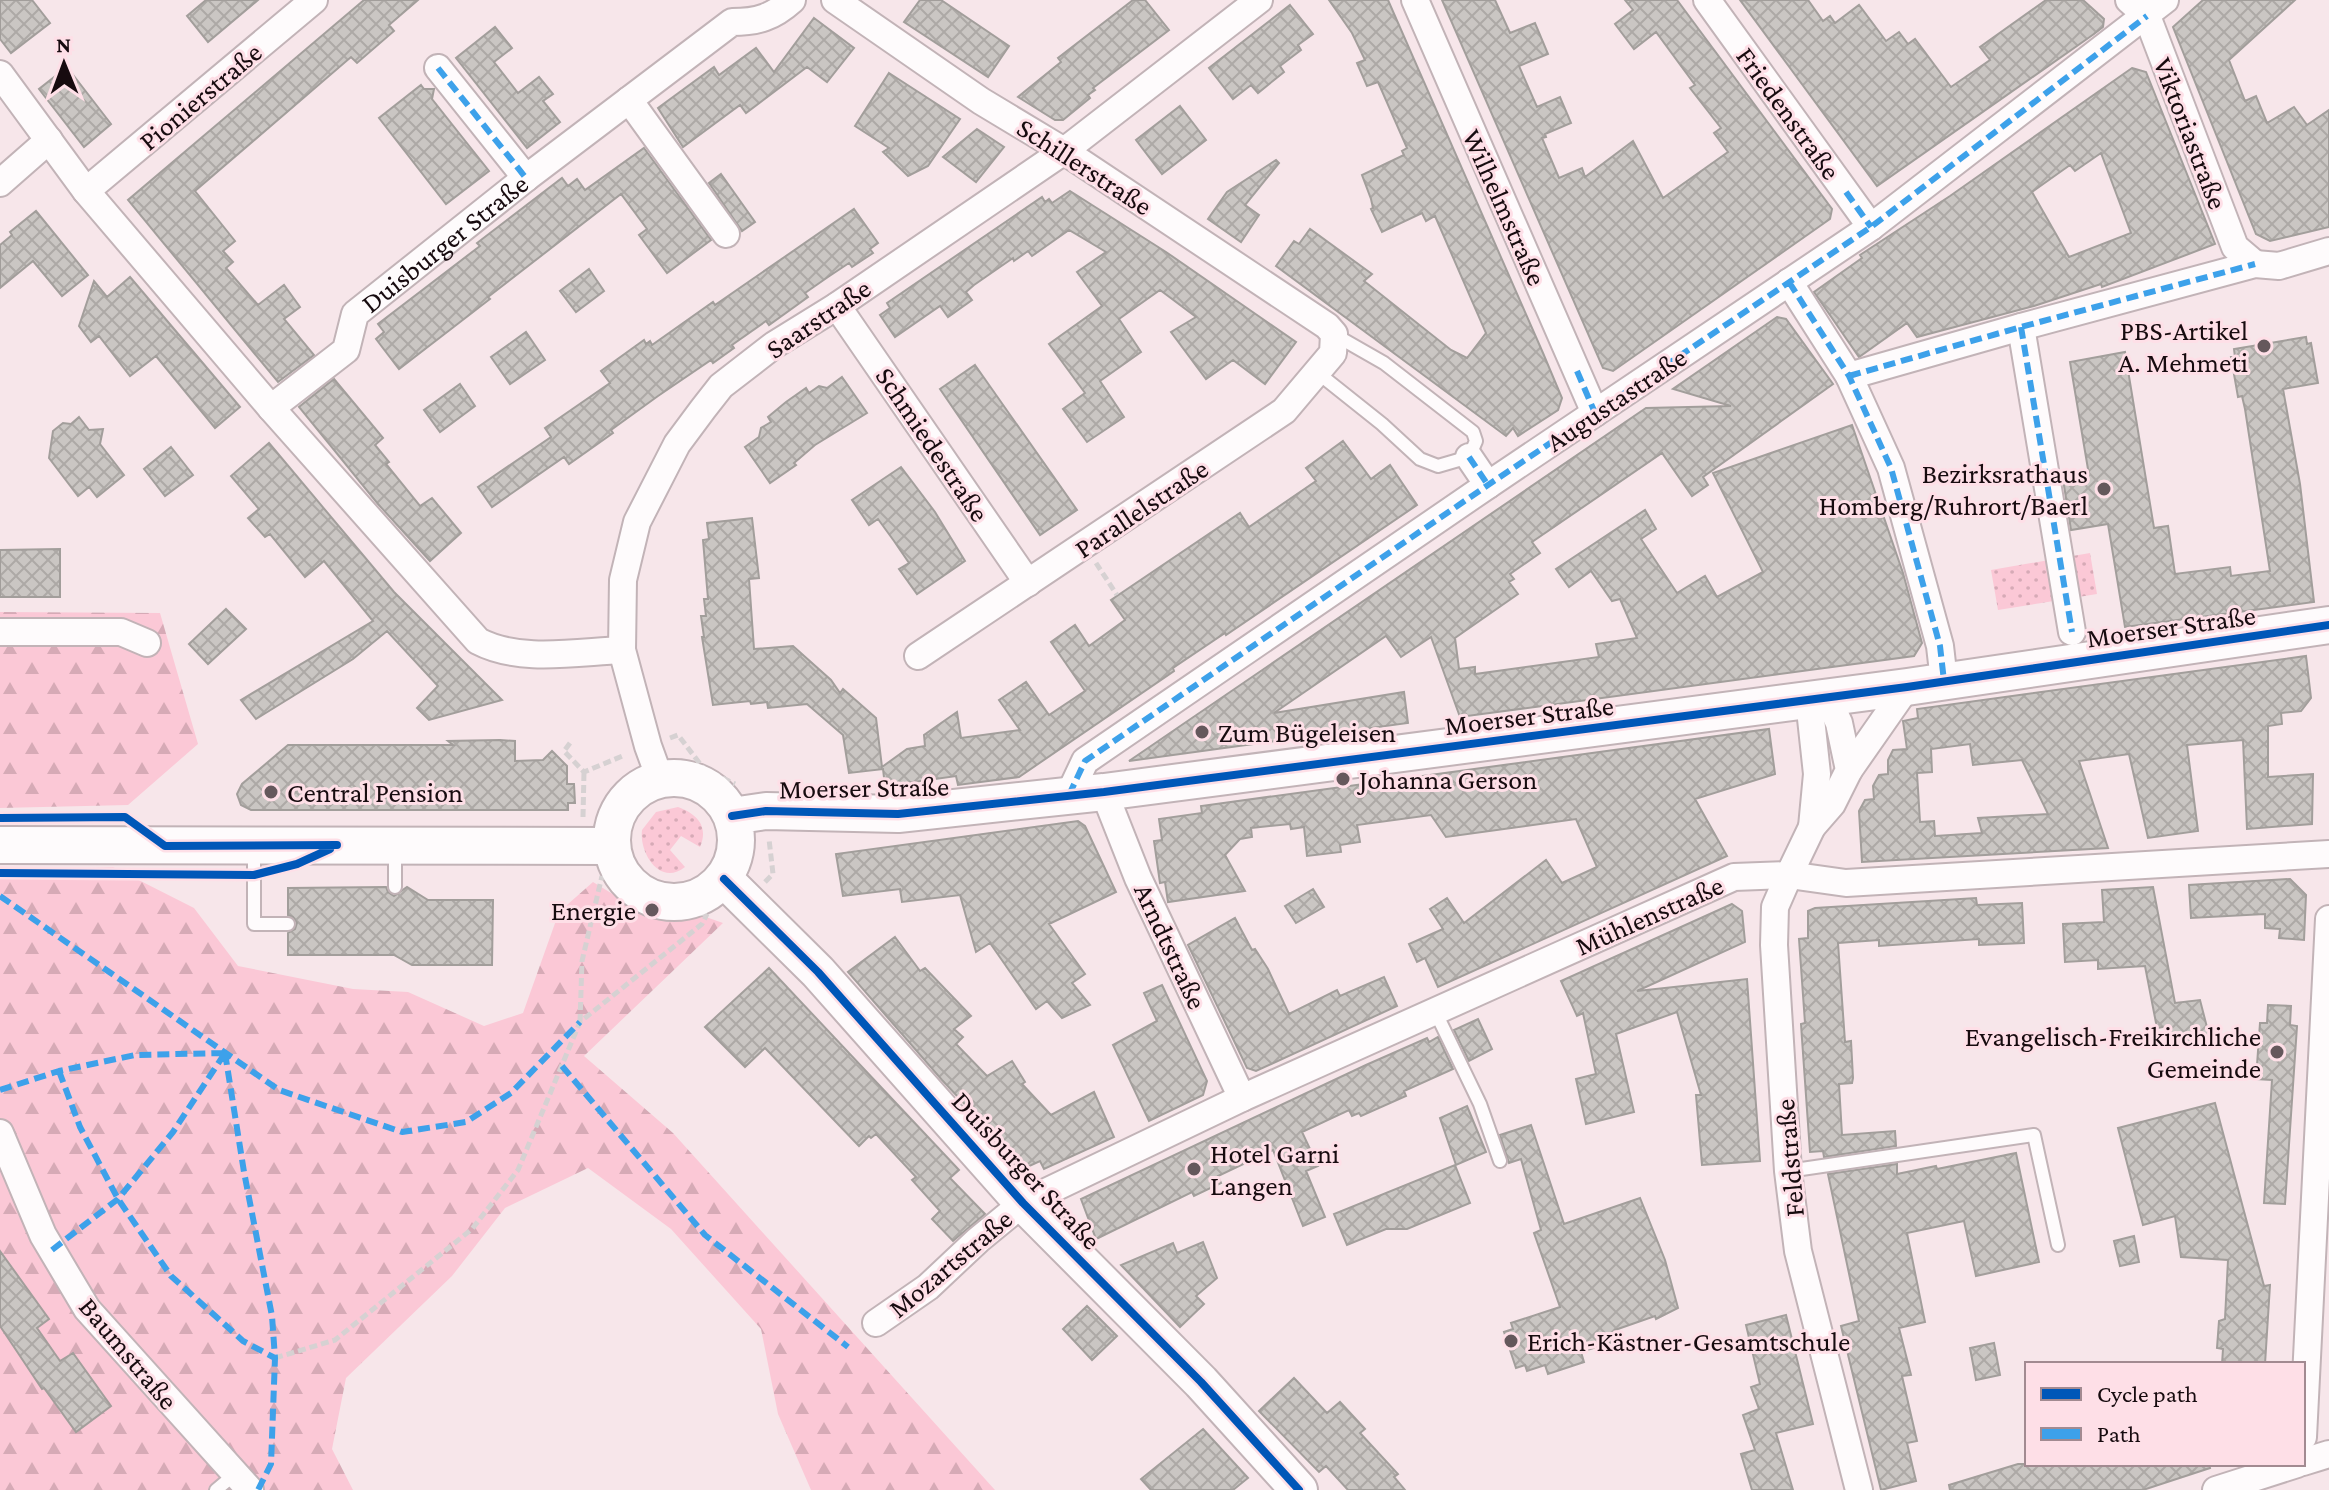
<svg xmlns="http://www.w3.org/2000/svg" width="2329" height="1490" font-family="'Crimson Pro',serif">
  <defs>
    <pattern id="grass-dots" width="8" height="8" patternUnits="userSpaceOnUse" patternTransform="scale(2)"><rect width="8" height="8" fill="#fbc8d6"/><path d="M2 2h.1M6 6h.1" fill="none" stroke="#d6aab6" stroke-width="1.8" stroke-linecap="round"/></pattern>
    <pattern id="forest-firs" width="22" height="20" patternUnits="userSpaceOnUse" patternTransform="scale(2)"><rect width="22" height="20" fill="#fbc8d6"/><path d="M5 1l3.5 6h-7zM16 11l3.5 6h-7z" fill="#d6aab6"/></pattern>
    <pattern id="building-cross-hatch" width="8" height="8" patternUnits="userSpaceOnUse" patternTransform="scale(2)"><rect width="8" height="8" fill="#cac6c3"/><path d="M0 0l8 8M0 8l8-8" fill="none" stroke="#ada9a6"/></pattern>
  </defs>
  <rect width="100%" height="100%" fill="#f7e6ea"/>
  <!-- grass -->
  <path fill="url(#grass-dots)" d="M2090 553 2097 594 1998 610 1991 570Z
    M678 807C697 814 709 826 700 847L681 836 670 850 685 867C660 887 639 853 642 830L656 812Z"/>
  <!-- forest -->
  <path fill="url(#forest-firs)" d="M0 612 160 613 198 744 128 805 0 808Z
    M113 867 194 908 238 966 353 989 408 992 484 1026 523 1013 559 912 593 882 629 904 703 916 723 923 584 1056 673 1133 995 1490H811L778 1414 761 1329 671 1229 588 1168 505 1208 452 1276 346 1378 332 1449 353 1490H0V873Z"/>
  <!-- building -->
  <path fill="url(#building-cross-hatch)" stroke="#a29e9b" stroke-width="2" fill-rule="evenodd" d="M0 0H32L50 23 11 53 0 39Z
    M206 0H258L208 42 187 16Z
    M364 0H418L389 25 394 31 357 63 351 57 195 191 235 241 223 251 233 262 226 268 258 305 284 285 300 307 284 319 314 355 278 382 128 200Z
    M920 0H941L1009 46 988 77 904 22Z
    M1133 0H1145L1169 30 1093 88 1095 90 1088 95 1090 98 1063 120H1055L1018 97 1061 62 1058 58Z
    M1329 0H1388L1543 353 1562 398 1558 410 1518 436 1513 428 1506 436 1276 266 1294 241 1299 244 1310 229 1372 274 1364 281 1451 350 1467 358 1486 333 1435 216 1426 221 1422 213 1382 232 1371 209 1373 208 1371 199 1362 175 1404 155 1402 151 1407 148 1378 82 1367 86 1357 63 1365 60 1352 33Z
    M1442 0H1495L1510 33 1535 23 1548 54 1519 66 1537 107 1560 97 1571 123 1545 134 1546 137 1542 138 1559 178 1582 168 1585 177 1633 141 1663 198 1728 152 1714 133 1721 128 1690 88 1695 85 1656 32 1634 49 1615 24 1633 10 1625 0H1677L1832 209 1830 219 1613 371 1603 368Z
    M1740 0H1808L1823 21 1830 16 1835 23 1859 5 1886 41 1899 32 1908 44 1915 39 1951 87 1990 60 1980 47 2046 0H2083L2104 19 2103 27 2094 34 1877 186Z
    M2203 0H2295L2229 60 2245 101 2256 96 2267 123 2294 107 2307 125 2329 110V227L2270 241 2256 234 2173 27Z
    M1290 5 1313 34 1298 45 1301 50 1280 66 1284 72 1258 93 1251 85 1233 99 1209 68Z
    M814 18 854 48 827 82 807 67 746 113 740 105 683 147 658 108 714 67 719 75 756 48 774 72Z
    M495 27 512 48 494 62 518 93 539 77 553 94 543 101 560 122 527 148 456 58Z
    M67 67 111 124 84 147 39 89Z
    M2132 68 2146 72 2215 244 2102 287 2101 284 2034 306 1917 337 1907 323 1859 357 1814 292 1862 258 1860 255 1950 196ZM2101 153 2131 233 2069 257 2032 192 2070 165 2075 171Z
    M889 73 960 119 928 166 908 176 883 152 889 148 855 126Z
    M421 85 424 89H434L432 99 489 171 446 204 379 118Z
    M1180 106 1206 140 1162 174 1136 140Z
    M977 129 1004 147 976 182 943 157Z
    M644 148 711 240 667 273 639 235 647 229 621 194 488 297 490 299 399 369 376 339 384 332 378 324 480 246 477 243 562 178 568 186 577 179 585 190Z
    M1276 160 1279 163 1245 205 1259 215 1241 242 1208 219 1227 192Z
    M721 174 755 222 742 231 709 183Z
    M1070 191 1166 252 1296 342 1265 384 1233 360 1206 379 1171 332 1196 317 1160 290 1119 319 1141 352 1100 381 1124 417 1087 442 1063 409 1085 393 1049 344 1102 306 1077 272 1106 252 1069 230 1032 256 1028 251 1014 261 1013 258 974 285 966 292 972 300 948 317 940 306 895 337 880 315 890 308 887 303 1042 197 1045 202 1049 199 1052 203Z
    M854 209 878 243 870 249 873 253 852 267 849 263 828 277 805 293 808 297 769 325 766 321 732 345 734 348 713 363 711 360 658 396 611 430 613 433 569 464 564 457 492 507 478 487 551 437 545 428 610 383 601 371 644 340 646 344 650 341 652 345 713 302 715 305Z
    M36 211 88 275 62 296 33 261 0 288V245L12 235 10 232Z
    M589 269 604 291 576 312 560 291Z
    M130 277 240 407 215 428 156 356 130 376 99 336 91 342 79 326 94 281 107 297Z
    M1777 317 1786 319 1833 384 1703 477 1708 485 1692 496 1662 453 1532 542 1540 553 1510 574 1514 579 1509 582 1518 594 1455 638 1459 669 1475 667V674L1599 657 1596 644 1637 638 1620 599 1612 601 1591 571 1569 587 1556 569 1645 510 1656 529 1641 539 1677 593 1705 576 1717 597 1763 572 1713 473 1852 425 1903 573 1922 643 1914 656 1460 717 1431 637 1401 657 1386 636 1274 713 1404 692 1408 723 1129 761 1646 408 1731 406 1673 389Z
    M526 332 545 360 510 384 491 357Z
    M2306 337 2307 344 2311 343 2318 383 2283 389 2300 484 2314 602 2125 627 2108 524 2071 530 2063 479 2089 475 2070 362 2125 352 2154 528 2168 526 2175 574 2230 567 2231 576 2270 571 2245 409 2242 396 2238 397 2231 357H2235L2234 349Z
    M975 365 1077 510 1040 535 940 389Z
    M842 377 867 413 815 445 794 463 796 465 770 483 745 447 759 437 761 428 771 422 768 417 786 402 806 388 809 393 819 386 827 388Z
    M334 379 383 438 375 445 389 462 386 464 420 506 432 498 461 533 430 561 378 504 299 407Z
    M460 384 475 406 440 432 424 410Z
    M79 417 89 430 103 429 100 444 124 475 97 497 89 487 78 496 49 458 53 431 63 423 71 424Z
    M1343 441 1371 479 1390 465 1417 505 1226 635 1225 633 1173 668 1174 671 1019 777 958 785 956 776 885 786 883 769 849 773 843 735 807 704 768 708 767 702 751 704 750 701 713 705 702 637H704L701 616H706L704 599H708L703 540 709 539 707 523 752 518 759 578 749 579 754 649 793 646 831 680 840 693 843 689 876 718 882 767 907 749 925 746 924 735 957 712 961 738 1020 730 999 700 1026 682 1049 715 1085 691 1051 642 1075 625 1089 646 1125 620 1111 600 1240 513 1249 527 1316 481 1306 468Z
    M269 443 394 592 502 700 429 720 417 708 438 686 387 631 353 659 256 719 241 700 373 621 324 561 305 577 270 534 265 537 248 518 259 509 231 476Z
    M171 447 193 475 165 496 144 469Z
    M901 467 935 512 965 561 917 594 899 569 909 563 894 541 878 519 869 525 852 500Z
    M60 549V597H0V550Z
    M226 609 246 629 208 664 189 644Z
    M2306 656 2311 698 2301 711 2281 713 2282 724 2268 726V777L2313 774 2312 824 2247 829 2243 740 2187 745 2198 831 2148 838 2129 754 2079 761 2108 848 1862 862 1859 811 1865 800 1874 799 1873 786 1879 775 1888 774V760L1893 750 1907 749 1903 721 1918 718 1917 709ZM1970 744 1973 765 2022 760 2048 814 1978 818 1982 833 1935 836 1934 821 1920 822 1917 773 1932 772 1931 749Z
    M1769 729 1775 774 1695 799 1727 856 1438 987 1425 958 1417 962 1409 944 1443 929 1430 909 1447 898 1464 923 1546 860 1562 883 1597 867 1576 819 1446 837 1431 815 1357 825 1360 842 1340 845 1341 852 1307 856 1304 827 1291 829 1290 824 1251 828 1252 837 1240 839 1225 855 1245 891 1168 902 1165 882 1160 883 1154 841 1162 840 1159 819 1202 813 1201 806Z
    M500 740 515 741V761L543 760 552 751 567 766V784H574L575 803H568V810H251L241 805 237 794 242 784 288 745H453L448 741Z
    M1078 821 1085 826 1116 892 1049 924 1085 974 1072 983 1090 1005 1062 1018 1047 1001 1036 1009 990 943 976 952 960 895 902 902 900 889 843 896 836 854Z
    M2290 879 2306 895 2304 940 2279 938 2280 929 2265 928V914L2191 918 2189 885Z
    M386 887 388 892 394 896 407 887 428 900H493L492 965H412L394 955H288V933L295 929 297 923 293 917 288 915V888Z
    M2153 887 2175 1003 2200 1000 2210 1039 2172 1045 2168 1026 2157 1028 2145 966 2098 969V960L2065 962 2063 924 2104 922 2102 890Z
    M1313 889 1324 907 1296 923 1285 906Z
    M1976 898 1977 905 2022 903 2024 943 1979 945V939L1879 946V940L1838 943 1845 1042 1851 1041 1853 1078 1852 1083 1839 1084 1842 1135 1895 1131 1896 1146 1824 1157 1823 1151 1810 1152 1802 1039 1801 1024 1805 1023 1799 939 1808 938V911L1815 908Z
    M1732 904 1742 911 1745 942 1637 991 1747 979 1760 1161 1702 1165 1696 1095H1701L1677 1012 1616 1034 1634 1112 1586 1124 1576 1079 1596 1074 1583 1013 1577 1016 1561 981Z
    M1235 918 1252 950 1255 949 1268 969 1289 1014 1337 990 1340 996 1384 977 1397 1006 1256 1071 1247 1068 1188 945Z
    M895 937 920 971 925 968 971 1016 954 1029 963 1037 956 1044 987 1076 1012 1061 1025 1082 1022 1084 1051 1115 1094 1092 1114 1137 1044 1169 1040 1161 1025 1168 942 1080 848 972Z
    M769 968 959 1170 950 1178 985 1214 953 1241 932 1219 940 1211 912 1180 916 1177 876 1134 871 1138 869 1136 859 1146 765 1048 745 1067 705 1027Z
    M1162 985 1207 1081 1203 1095 1149 1121 1113 1045 1157 1021 1144 993Z
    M2268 1005 2291 1006 2290 1025 2297 1026 2285 1204 2264 1203 2272 1080 2256 1079 2260 1023H2267Z
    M1478 1019 1492 1049 1469 1061 1454 1030Z
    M1438 1037 1453 1069 1404 1091 1406 1096 1361 1116 1359 1113 1352 1116 1349 1110 1302 1132 1318 1166 1306 1171 1325 1217 1303 1226 1273 1150 1218 1176 1221 1183 1194 1196 1192 1192 1096 1239 1081 1199 1366 1065 1427 1038 1429 1042Z
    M2215 1103 2264 1286 2270 1285 2265 1364H2222L2223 1349 2217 1348 2219 1321 2225 1319 2228 1260 2181 1257 2175 1216 2143 1225 2118 1128Z
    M1467 1106 1486 1152 1456 1165 1440 1118Z
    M1531 1125 1564 1224 1640 1198 1665 1260 1678 1308 1656 1319 1655 1316 1615 1330 1618 1340 1581 1352 1584 1362 1548 1374 1545 1365 1527 1371 1525 1365 1516 1368 1504 1332 1513 1329 1511 1323 1560 1307 1534 1233 1541 1230 1521 1159 1509 1163 1500 1135Z
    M2016 1153 2039 1262 1976 1276 1964 1221 1907 1233 1925 1322 1899 1328 1911 1375 1902 1376 1917 1441 1907 1443 1916 1481 1881 1490 1841 1326 1859 1321 1828 1174 1897 1164V1174L1936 1166 1937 1169Z
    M1455 1165 1470 1203 1407 1229H1386L1347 1245 1334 1214Z
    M2134 1236 2139 1262 2120 1266 2114 1241Z
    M1203 1242 1217 1278 1196 1296 1204 1304 1180 1327 1121 1265 1173 1243 1177 1253Z
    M0 1251 49 1319 37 1328 60 1361 73 1353 111 1406 76 1432 44 1388 42 1389 0 1326Z
    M1087 1306 1117 1336 1092 1360 1063 1329Z
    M1786 1315 1813 1424 1776 1433 1793 1490H1752L1741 1454 1755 1450 1743 1415 1759 1409 1751 1387 1760 1384 1746 1325Z
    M1994 1343 2000 1375 1976 1380 1970 1348Z
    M1294 1378 1327 1413 1340 1402 1365 1429 1360 1433 1398 1474 1394 1477 1405 1490H1348L1326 1466 1319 1472 1259 1411Z
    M1203 1429 1248 1478 1233 1490H1151L1141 1479Z
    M2018 1464H2209L2210 1468 2143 1490H1950L1949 1485Z"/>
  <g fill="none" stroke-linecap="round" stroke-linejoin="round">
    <defs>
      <path id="lane" d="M1318 373 1382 424 1420 459 1438 466 1469 457 1476 441 1473 432 1384 363 1335 335
        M254 849V924H288
        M395 850V887
        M1435 1011 1480 1104 1500 1161
        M1788 1171 2034 1135 2058 1245
        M216 1490 235 1474"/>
      <g id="street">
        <path d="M835 0 981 101 1064 151 1327 326 1334 334 1333 353 1284 411 918 656"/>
        <path d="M1415 0 1595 413"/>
        <path d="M1707 0 1871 227"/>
        <path d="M2129 0 2147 16 2235 247 2255 264"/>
        <path d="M438 68 526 178"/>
        <path d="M0 74 86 191 271 408 478 641C520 663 576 652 622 650"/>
        <path d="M629 100 726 234"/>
        <path d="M0 183 49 140"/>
        <path d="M86 191 314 0"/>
        <path d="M1789 282 1849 376 1891 468 1940 646 1944 681"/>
        <path d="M837 306 1028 583"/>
        <path d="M2021 327 2072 632"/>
        <path d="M1849 376 2021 327 2255 264 2279 266 2329 251"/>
        <path id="s1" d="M271 408 346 350 355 314 526 178 732 22C758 22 773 17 792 0"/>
        <path d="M1469 457 1488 485"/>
        <path d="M0 632H121L147 643"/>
        <path d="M1827 697 1839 723 1849 770 1832 804 1812 827 1789 875 1775 907 1774 945 1788 1171 1798 1251 1859 1490"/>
        <path d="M1809 700 1817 774 1812 827"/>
        <path d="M1849 770 1907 687"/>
        <path d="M660 779 648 746 622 650 623 580 637 522 677 444 703 409 721 386 774 345 837 306 1064 151 1259 0"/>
        <path d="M1104 792 1138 878 1242 1098"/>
        <path d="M1069 795 1085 761 1488 485 1871 227 2165 0"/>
        <path d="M0 1133 43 1235 87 1309 250 1490"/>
        <path d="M876 1323 928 1287 978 1240 1023 1203 1242 1098 1734 877 1789 875 1846 883 2329 854"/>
        <path d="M2303 1437 2329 919"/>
        <path d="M2303 1462 2329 1454"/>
        <path d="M2216 1490 2297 1464"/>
      </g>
      <path id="secondary" d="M612 840a62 62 0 1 1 124 0a62 62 0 1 1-124 0Z
        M732 816 766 811 898 814 1104 792 1907 687 2329 625
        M0 845 612 846
        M724 879 818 972 1023 1203 1201 1382 1299 1490"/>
    </defs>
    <!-- lane casing -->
    <use href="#lane" stroke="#c2b3b7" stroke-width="16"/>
    <!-- street casing -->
    <use href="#street" stroke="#c2b3b7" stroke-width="30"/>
    <!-- secondary casing -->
    <use href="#secondary" stroke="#c2b3b7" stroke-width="40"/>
    <!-- path -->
    <path stroke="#d6d1d2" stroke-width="5" stroke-dasharray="8 4" stroke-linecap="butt" d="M1096 563 1117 595
      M670 738 678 735 704 769 735 784
      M570 743 564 751 584 772 625 755
      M583 817 584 772
      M603 875 629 901 673 911 709 914
      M765 882 773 874 769 839
      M580 1022 582 961 602 876
      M275 1358 335 1340 472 1229 518 1170 580 1022 702 924 707 914"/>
    <!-- lane -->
    <use href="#lane" stroke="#fefbfc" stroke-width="12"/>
    <!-- street -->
    <use href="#street" stroke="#fefbfc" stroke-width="26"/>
    <!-- secondary -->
    <use href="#secondary" stroke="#fefbfc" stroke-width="36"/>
    <!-- quiet -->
    <path stroke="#3da1ea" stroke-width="6" stroke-dasharray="12 6" stroke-linecap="butt" d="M438 68 526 178
      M1846 192 1871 227
      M1789 282 1849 376 1891 468 1940 646 1944 681
      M2021 327 2072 632
      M1577 371 1595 413
      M1849 376 2021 327 2255 264
      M1469 457 1488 485
      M1069 795 1085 761 1488 485 1871 227 2147 16
      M0 896 279 1090 402 1132 466 1122 511 1093 580 1022
      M225 1053 244 1172 272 1316 275 1358 271 1464 258 1490
      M562 1066 705 1235 848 1347
      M59 1071 80 1127 118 1199 171 1276 243 1341 275 1358
      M0 1090 59 1071 135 1055 225 1053
      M52 1250 118 1199 173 1132 225 1053"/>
    <defs>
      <path id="cycleway" d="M732 816 766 811 898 814 1104 792 1907 687 2329 625
        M0 818 125 817 165 846 337 845
        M0 873 254 875 297 864 330 849
        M724 879 818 972 1023 1203 1201 1382 1299 1490"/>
    </defs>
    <!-- cycleway casing -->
    <use href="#cycleway" stroke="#fedfe7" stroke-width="13"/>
    <!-- cycleway -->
    <use href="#cycleway" stroke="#0057b8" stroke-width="8"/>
  </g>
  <!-- markers -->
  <g fill="#65585c" stroke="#fedfe7" stroke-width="3">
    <circle cx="2264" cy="346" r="8"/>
    <circle cx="2104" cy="489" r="8"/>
    <circle cx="1202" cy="732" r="8"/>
    <circle cx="1343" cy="779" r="8"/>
    <circle cx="271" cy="792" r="8"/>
    <circle cx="652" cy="910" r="8"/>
    <circle cx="2277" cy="1052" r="8"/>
    <circle cx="1194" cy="1169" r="8"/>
    <circle cx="1511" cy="1341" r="8"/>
  </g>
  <g text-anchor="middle" stroke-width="6" stroke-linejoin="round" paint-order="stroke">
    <!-- street labels -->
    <g font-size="28" fill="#170b0f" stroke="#fedfe7">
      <text transform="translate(200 96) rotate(-40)" y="10">Pionierstraße</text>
      <text transform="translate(1789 113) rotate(54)" y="10">Friedenstraße</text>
      <text transform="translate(2191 133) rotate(69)" y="10">Viktoriastraße</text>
      <text transform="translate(1085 166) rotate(33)" y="10">Schillerstraße</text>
      <text transform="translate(1505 207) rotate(66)" y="10">Wilhelmstraße</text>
      <text dy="10" stroke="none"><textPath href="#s1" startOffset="246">Duisburger Straße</textPath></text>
      <text transform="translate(818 318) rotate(-34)" y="10">Saarstraße</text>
      <text transform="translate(1616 399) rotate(-34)" y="10">Augustastraße</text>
      <text transform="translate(933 444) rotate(56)" y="10">Schmiedestraße</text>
      <text transform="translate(1141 508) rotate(-34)" y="10">Parallelstraße</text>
      <text transform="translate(2171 626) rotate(-8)" y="10">Moerser Straße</text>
      <text transform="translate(1529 715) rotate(-7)" y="10">Moerser Straße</text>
      <text transform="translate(864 787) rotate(-1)" y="10">Moerser Straße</text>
      <text transform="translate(1649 915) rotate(-24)" y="10">Mühlenstraße</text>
      <text transform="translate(1171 946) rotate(65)" y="10">Arndtstraße</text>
      <text transform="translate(1789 1158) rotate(-95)" y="10">Feldstraße</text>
      <text transform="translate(1027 1170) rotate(47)" y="10">Duisburger Straße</text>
      <text transform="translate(950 1263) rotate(-40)" y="10">Mozartstraße</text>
      <text transform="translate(129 1353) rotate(50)" y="10">Baumstraße</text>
    </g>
    <!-- poi labels -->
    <g font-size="28" fill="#170b0f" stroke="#fedfe7" text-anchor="start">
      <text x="2248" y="340" text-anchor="end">PBS-Artikel<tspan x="2248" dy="32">A. Mehmeti</tspan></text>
      <text x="2088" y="483" text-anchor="end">Bezirksrathaus<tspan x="2088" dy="32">Homberg/Ruhrort/Baerl</tspan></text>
      <text x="1218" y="742">Zum Bügeleisen</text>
      <text x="1359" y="789">Johanna Gerson</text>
      <text x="287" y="802">Central Pension</text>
      <text x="636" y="920" text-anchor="end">Energie</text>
      <text x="2261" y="1046" text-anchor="end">Evangelisch-Freikirchliche<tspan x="2261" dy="32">Gemeinde</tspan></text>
      <text x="1210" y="1163">Hotel Garni<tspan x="1210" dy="32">Langen</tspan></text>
      <text x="1527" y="1351">Erich-Kästner-Gesamtschule</text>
    </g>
  </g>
  <!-- legend -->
  <rect x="2025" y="1362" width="280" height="104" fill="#fedfe7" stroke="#a28a91" stroke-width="2"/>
  <rect x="2041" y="1388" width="40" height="12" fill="#0057b8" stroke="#a28a91" stroke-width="2"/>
  <text x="2097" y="1402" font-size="24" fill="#170b0f">Cycle path</text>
  <rect x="2041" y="1428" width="40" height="12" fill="#3da1ea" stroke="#a28a91" stroke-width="2"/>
  <text x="2097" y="1442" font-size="24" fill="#170b0f">Path</text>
  <!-- north arrow -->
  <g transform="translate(64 64) rotate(359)" stroke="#fedfe7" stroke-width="6" paint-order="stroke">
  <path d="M0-6L14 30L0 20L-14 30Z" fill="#170b0f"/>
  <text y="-12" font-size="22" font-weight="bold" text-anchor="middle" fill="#170b0f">N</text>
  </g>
</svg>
